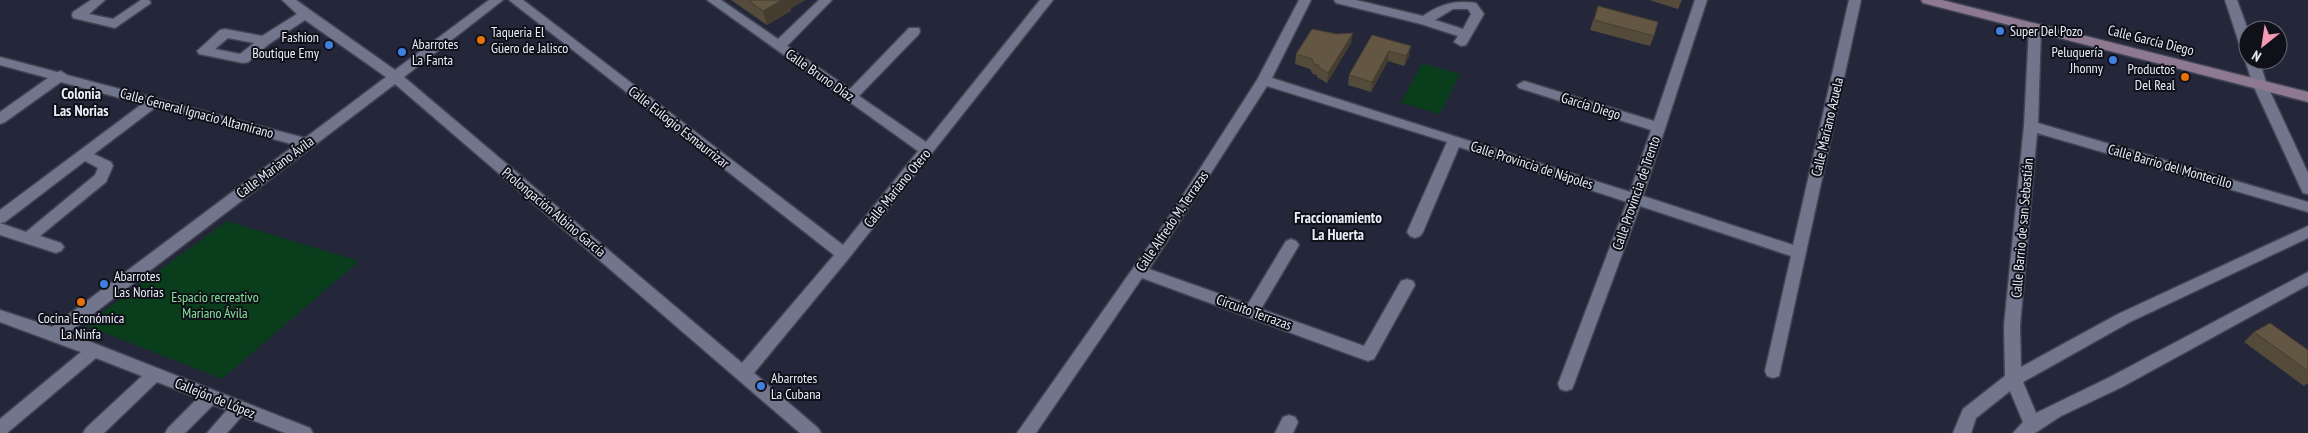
<svg xmlns="http://www.w3.org/2000/svg" width="2308" height="433" font-family="'PT Sans Narrow',sans-serif">
  <rect width="100%" height="100%" fill="#232739"/>
  <!-- green -->
  <path fill="#093d1b" d="M1422 63 1460 74 1440 114 1401 103Z
    M227 221 359 261 222 379 85 325Z"/>
  <g fill="none" stroke-linecap="round" stroke-linejoin="round">
    <defs>
      <path id="street" d="M91 0H105L89 14 113 19 141 0H149L151 3 115 28 73 18 72 15 73 12Z
        M282 0H296L395 70 489 0H503L404 77 742 363 834 255 509 0H523L843 245 918 151 707 0H721L778 39 819 0H832L787 46 850 89 909 28H919L920 31 919 34 859 96 926 142 1040 0H1053L849 258 754 373 818 428 821 433H800L395 84 68 333 310 428 313 433H285L242 416 227 433H207L227 410 213 405 185 433H165L168 428 198 398 157 382 104 433H83L86 428 142 376 96 358 7 433H0V419L81 352 0 322V310L52 327 295 145 156 107 94 154 111 162 113 166 106 182 40 236 61 243 64 247 61 251 56 253 0 235V210L142 104 61 82 5 122 0 124V112L48 78 0 65V57L57 72 61 71 67 75 305 138 386 77 305 20 269 44 248 62 243 63 199 54 197 51 220 30 225 29 262 36 297 14ZM228 38 254 43 240 54 215 49ZM85 161 98 168 95 175 26 232 0 223 5 222Z
        M1299 0H1311L1272 78 1630 192 1651 130 1519 88 1517 85 1524 81 1654 121 1695 0H1707L1643 196 1793 245 1849 0H1861L1779 376 1773 378 1767 376 1765 371 1791 256 1640 206 1574 384 1572 389 1566 391 1560 389 1558 384 1627 202 1459 147 1423 232 1420 236 1415 238 1410 236 1407 232 1447 142 1267 86 1149 269 1248 304 1286 241 1291 239 1296 241 1299 245 1261 309 1364 346 1401 281 1407 279 1413 281 1415 285 1374 359 1368 361 1362 359 1142 278 1036 433H1017L1167 220 1257 80Z
        M1334 0H1356L1423 16C1440 4 1455 0 1476 3L1484 14 1466 45 1461 46 1454 42 1458 36 1421 24 1336 3ZM1453 9H1468L1471 14 1463 29 1435 20Z
        M2225 0H2237L2248 30V53L2241 49Z
        M2035 24 2041 28 2038 123 2308 202V212L2037 133 2020 326 2021 367 2118 314 2308 226V238L2130 322 2023 382 2036 413 2110 377 2308 272V285L2122 387 2061 416 2035 433H2013L2023 422 2010 391 1976 418 1971 433H1953L1963 409 2005 376 2004 326 2024 126 2029 28Z
        M2247 57 2248 60H2259L2267 85 2308 173V194L2303 193 2301 189 2253 85 2245 60Z
        M1289 415 1295 417 1298 422 1293 433H1275L1283 417Z"/>
      <path id="secondary" d="M1921 0H1942L2308 92V102L1923 3Z"/>
    </defs>
    <!-- street casing -->
    <use href="#street" stroke="#424454" stroke-width="3"/>
    <!-- secondary casing -->
    <use href="#secondary" stroke="#424454" stroke-width="3"/>
    <!-- street -->
    <use href="#street" fill="#71768c" fill-rule="evenodd"/>
    <!-- secondary -->
    <use href="#secondary" fill="#8d7990" fill-rule="evenodd"/>
  </g>
  <!-- wall -->
  <path fill="#554b3a" d="M731 0H805L790 9 791 11 767 25Z
    M1649 0H1682L1678 9Z
    M1598 6 1654 36 1650 46 1590 30Z
    M1372 35 1409 56 1404 66 1388 61 1371 92 1348 85 1349 75Z
    M1351 43 1327 83 1317 77V75L1313 74 1310 69 1295 64 1296 54Z
    M2254 332 2308 350V383L2304 386 2244 342Z"/>
  <!-- shaded-wall -->
  <path fill="#453d2f" d="M782 0H788L791 11 767 25 763 11Z
    M788 0H805L790 9Z
    M1353 33 1351 43 1327 83 1328 73Z
    M1411 46 1409 56 1404 66 1406 56Z
    M1389 51 1388 61 1371 92 1372 82Z"/>
  <!-- building -->
  <path fill="#635743" stroke="#453d2f" d="M748 0H782L763 11Z
    M1598 6 1658 22 1654 36 1594 20Z
    M1312 29 1337 34 1353 33 1328 73 1318 67 1319 65 1314 64 1312 59 1296 54Z
    M1372 35 1411 46 1406 56 1389 51 1372 82 1349 75Z
    M2270 323 2308 350V371L2254 332Z"/>
  <!-- markers -->
  <g fill="#3f7fe0" stroke="#0f1018" stroke-width="2">
    <circle cx="2000" cy="31" r="5"/>
    <circle cx="329" cy="45" r="5"/>
    <circle cx="402" cy="52" r="5"/>
    <circle cx="2113" cy="60" r="5"/>
    <circle cx="104" cy="284" r="5"/>
    <circle cx="761" cy="386" r="5"/>
  </g>
  <g fill="#e8710a" stroke="#0f1018" stroke-width="2">
    <circle cx="481" cy="40" r="5"/>
    <circle cx="2185" cy="77" r="5"/>
    <circle cx="81" cy="302" r="5"/>
  </g>
  <g text-anchor="middle" stroke-width="4" stroke-linejoin="round" paint-order="stroke">
    <!-- poi labels -->
    <g font-size="14" fill="#eaecf9" stroke="#0f1018" text-anchor="start">
      <text x="2010" y="36">Super Del Pozo</text>
      <text x="491" y="37">Taqueria El<tspan x="491" dy="16">Güero de Jalisco</tspan></text>
      <text x="319" y="42" text-anchor="end">Fashion<tspan x="319" dy="16">Boutique Emy</tspan></text>
      <text x="412" y="49">Abarrotes<tspan x="412" dy="16">La Fanta</tspan></text>
      <text x="2103" y="57" text-anchor="end">Peluquería<tspan x="2103" dy="16">Jhonny</tspan></text>
      <text x="2175" y="74" text-anchor="end">Productos<tspan x="2175" dy="16">Del Real</tspan></text>
      <text x="114" y="281">Abarrotes<tspan x="114" dy="16">Las Norias</tspan></text>
      <text x="81" y="323" text-anchor="middle">Cocina Económica<tspan x="81" dy="16">La Ninfa</tspan></text>
      <text x="771" y="383">Abarrotes<tspan x="771" dy="16">La Cubana</tspan></text>
    </g>
    <!-- street labels -->
    <g font-size="14" fill="#eaecf9" stroke="#0f1018">
      <text transform="translate(2151 40) rotate(14)" y="5">Calle García Diego</text>
      <text transform="translate(820 75) rotate(35)" y="5">Calle Bruno Díaz</text>
      <text transform="translate(1591 106) rotate(17)" y="5">García Diego</text>
      <text transform="translate(197 113) rotate(15)" y="5">Calle General Ignacio Altamirano</text>
      <text transform="translate(679 127) rotate(38)" y="5">Calle Eulogio Esmaurrizar</text>
      <text transform="translate(1827 127) rotate(-77)" y="5">Calle Mariano Azuela</text>
      <text transform="translate(1532 165) rotate(18)" y="5">Calle Provincia de Nápoles</text>
      <text transform="translate(2170 166) rotate(16)" y="5">Calle Barrio del Montecillo</text>
      <text transform="translate(275 167) rotate(-37)" y="5">Calle Mariano Ávila</text>
      <text transform="translate(897 188) rotate(-51)" y="5">Calle Mariano Otero</text>
      <text transform="translate(1636 193) rotate(-71)" y="5">Calle Provincia de Trento</text>
      <text transform="translate(554 212) rotate(40)" y="5">Prolongación Albino García</text>
      <text transform="translate(1172 221) rotate(-56)" y="5">Calle Alfredo M. Terrazas</text>
      <text transform="translate(2022 228) rotate(-85)" y="5">Calle Barrio de san Sebastián</text>
      <text transform="translate(1254 312) rotate(20)" y="5">Circuito Terrazas</text>
      <text transform="translate(215 398) rotate(22)" y="5">Callejón de López</text>
    </g>
    <!-- park labels -->
    <g font-size="14" fill="#84e39a" stroke="#0f1018">
      <text x="215" y="302">Espacio recreativo<tspan x="215" dy="16">Mariano Ávila</tspan></text>
    </g>
    <!-- neighbourhood labels -->
    <g font-size="15" font-weight="bold" fill="#eaecf9" stroke="#0f1018">
      <text x="81" y="99">Colonia<tspan x="81" dy="17">Las Norias</tspan></text>
      <text x="1338" y="223">Fraccionamiento<tspan x="1338" dy="17">La Huerta</tspan></text>
    </g>
  </g>
  <!-- north arrow -->
  <g transform="translate(2263 45) rotate(210)"><circle r="24" fill="#0f1018" stroke="#676872"/>
  <path d="M0-4L9 19L0 12L-9 19Z" fill="#f19ab1"/>
  <text y="-8" font-size="14" font-weight="bold" text-anchor="middle" fill="#eaecf9">N</text>
  </g>
</svg>
